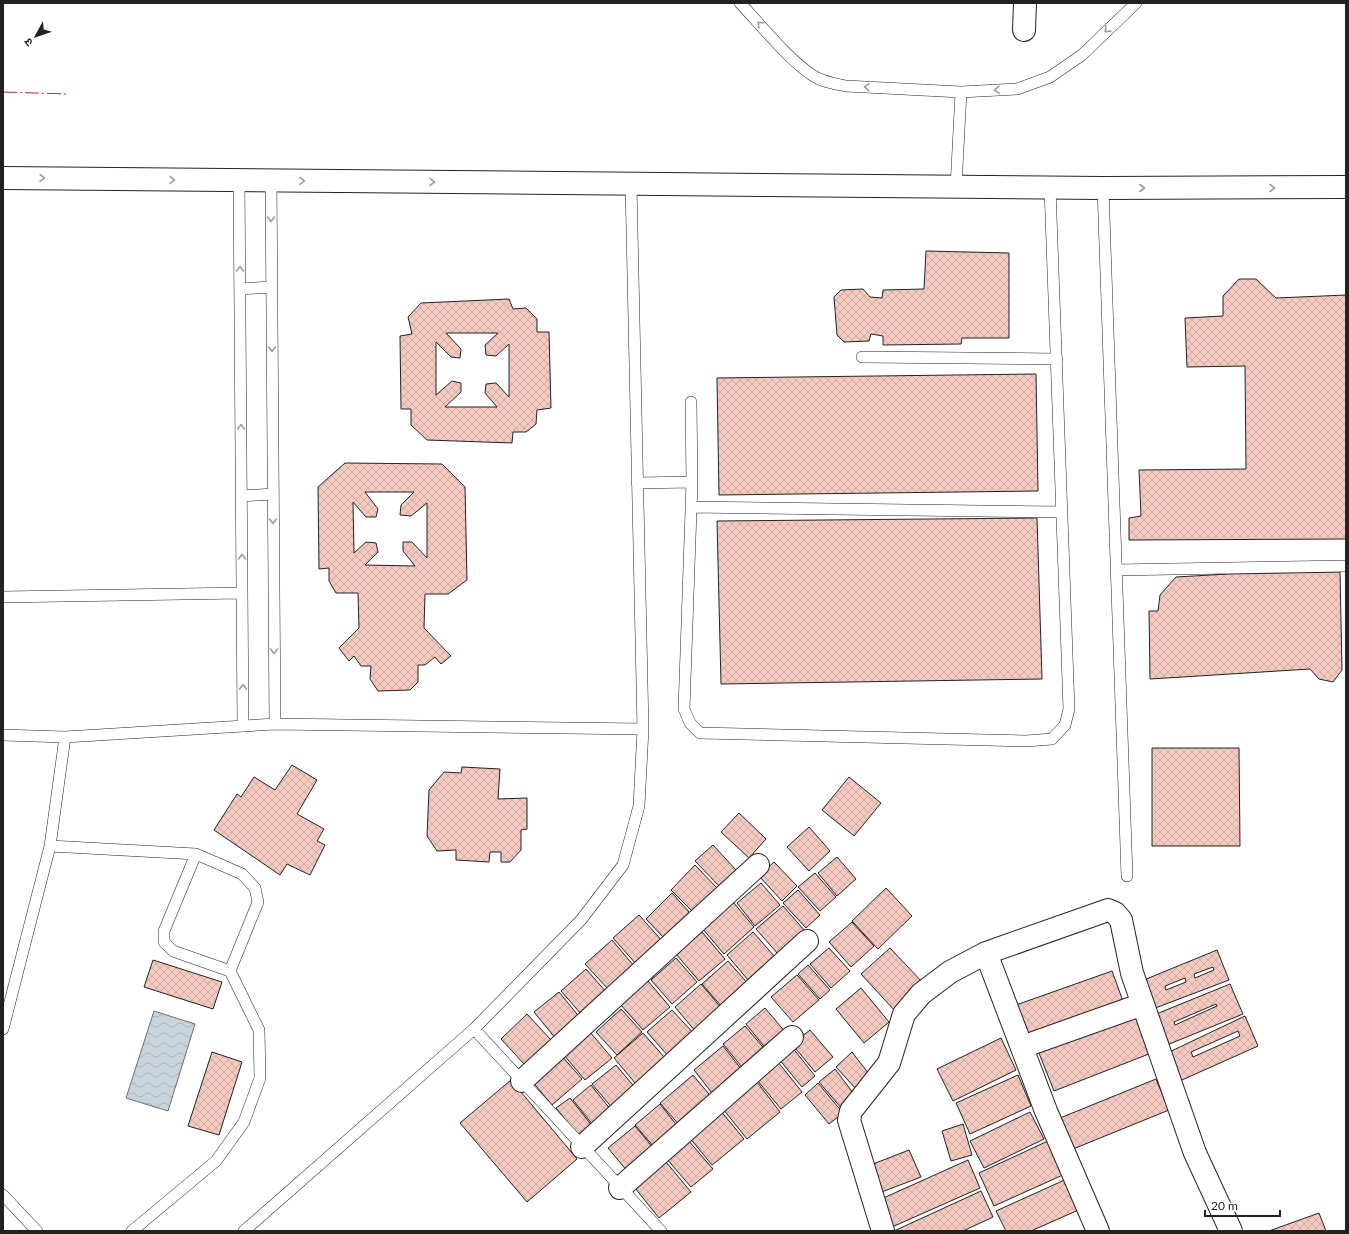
<svg xmlns="http://www.w3.org/2000/svg" width="1349" height="1234" font-family="Lato,'Noto Sans Devanagari',sans-serif">
  <defs>
    <pattern id="water-waves" width="16" height="10" patternUnits="userSpaceOnUse"><rect width="16" height="10" fill="#c7d3dd"/><path d="M0 5q4-4 8 0t8 0" fill="none" stroke="#abb5bd"/></pattern>
    <pattern id="building-cross-hatch" width="8" height="8" patternUnits="userSpaceOnUse"><rect width="8" height="8" fill="#f3c9c0"/><path d="M0 0l8 8M0 8l8-8" fill="none" stroke="#d0aca5"/></pattern>
  </defs>
  <rect width="100%" height="100%" fill="#fff"/>
  <!-- water -->
  <path fill="url(#water-waves)" stroke="#6f6f6f" d="M154 1011 195 1024 168 1111 126 1098Z"/>
  <!-- building -->
  <path fill="url(#building-cross-hatch)" stroke="#222" fill-rule="evenodd" d="M926 251 1009 253V338H962L961 344 883 345V336L871 334 869 341 844 342 837 335 834 297 841 290 863 289 870 297 882 298 883 290 924 289Z
    M1239 279H1256L1276 298 1346 295V539L1129 540V518L1141 516 1139 470 1246 469 1245 366 1187 367 1185 318 1223 316V296Z
    M509 299 513 309 526 308 537 319V332H549L551 408 537 410 536 424 526 432H513L512 443 427 440 411 425V409H401L400 336 412 334 408 317 421 303ZM446 333H498L485 345 486 355 496 356 509 344V397L496 383 486 384 485 393 497 407H445L461 392V383L452 381 436 395V342L451 357 460 358 461 349Z
    M1036 374 1038 491 719 495 717 378Z
    M345 463 442 464 465 487 467 580 448 594H425L424 628 451 656 441 664 435 657 425 665H418V682L410 690 378 691 370 679 371 666H361L354 656 349 661 339 648 359 628 358 593H336L329 581V568L319 569 318 487ZM365 492H414L401 505 400 515 411 516 427 503V558L412 542H403V551L415 566 365 565 378 552 376 543 366 542 354 553 353 502 366 517H376L378 509Z
    M1037 518 1042 679 721 684 717 521Z
    M1340 572 1342 670 1333 682 1319 679 1310 669 1150 679 1149 611H1158L1160 595 1176 577 1228 574Z
    M1152 748H1239L1240 846H1152Z
    M292 765 317 780 297 814 324 829 317 841 325 845 310 875 287 864 280 875 214 830 237 794 241 797 254 777 275 790Z
    M462 767 500 769 498 799 527 798V829L521 830V850L510 862H501V852H490L489 862 456 860V850L437 851 427 836 429 790 444 772 461 773Z
    M849 777 881 803 854 836 822 810Z
    M739 813 766 839 749 858 721 832Z
    M809 827 830 851 809 871 787 847Z
    M713 845 736 870 719 886 695 861Z
    M837 857 856 879 837 896 818 873Z
    M774 862 797 886 782 901 759 876Z
    M695 865 718 889 694 913 671 890Z
    M815 873 836 897 820 911 798 887Z
    M761 883 780 905 755 926 737 903Z
    M886 888 912 916 878 949 852 921Z
    M798 890 820 915 806 928 783 903Z
    M672 893 690 913 664 938 646 919Z
    M733 902 754 927 724 954 702 928Z
    M783 906 805 931 778 954 756 929Z
    M639 915 663 942 637 965 613 938Z
    M852 922 874 946 851 967 829 942Z
    M702 932 725 959 699 981 676 954Z
    M753 932 775 957 748 980 727 955Z
    M612 940 634 966 608 989 585 964Z
    M829 948 850 971 831 988 810 964Z
    M890 948 924 984 895 1011 861 974Z
    M1217 950 1229 980 1150 1010 1139 982ZM1213 967 1214 970 1195 978 1194 974ZM1185 978 1186 982 1166 990 1165 986Z
    M676 958 697 982 672 1004 651 980Z
    M153 960 222 982 213 1009 144 987Z
    M728 961 749 985 723 1008 702 984Z
    M808 965 830 990 820 999 798 974Z
    M586 969 607 993 582 1015 561 991Z
    M1112 971 1124 1004 1027 1038 1016 1005Z
    M797 975 819 1000 793 1022 771 997Z
    M648 981 670 1007 643 1030 620 1004Z
    M701 984 723 1010 696 1032 675 1007Z
    M1230 984 1243 1014 1162 1047 1149 1017ZM1216 1004 1217 1006 1175 1025 1174 1022Z
    M861 988 889 1022 864 1043 836 1009Z
    M559 992 581 1019 556 1039 534 1012Z
    M765 1008 787 1034 767 1050 746 1024Z
    M621 1009 642 1032 617 1055 596 1032Z
    M1136 1009 1154 1052 1054 1091 1037 1048Z
    M672 1010 695 1035 669 1057 647 1032Z
    M527 1014 551 1040 525 1065 501 1039Z
    M1245 1016 1258 1046 1173 1084 1163 1055ZM1238 1031 1240 1036 1193 1057 1191 1052Z
    M745 1026 768 1053 746 1072 723 1044Z
    M810 1030 833 1057 815 1072 792 1044Z
    M590 1032 612 1058 585 1080 563 1054Z
    M643 1033 665 1058 636 1084 614 1058Z
    M1001 1038 1016 1070 953 1101 937 1069Z
    M723 1046 746 1075 716 1098 694 1070Z
    M792 1047 815 1076 802 1087 778 1058Z
    M212 1052 242 1062 219 1135 188 1126Z
    M852 1052 872 1078 857 1090 836 1067Z
    M561 1055 582 1079 552 1105 531 1080Z
    M778 1062 802 1092 781 1109 757 1080Z
    M616 1065 637 1090 614 1110 592 1084Z
    M835 1069 857 1098 843 1110 819 1082Z
    M693 1075 713 1099 681 1127 660 1103Z
    M1018 1075 1031 1106 970 1134 956 1103Z
    M1156 1079 1169 1110 1073 1149 1060 1118Z
    M511 1080 577 1159 527 1202 460 1123Z
    M757 1082 780 1112 747 1139 723 1109Z
    M818 1083 843 1113 829 1124 805 1095Z
    M591 1085 611 1110 593 1125 573 1100Z
    M570 1098 593 1127 580 1138 556 1108Z
    M660 1104 679 1128 655 1148 635 1125Z
    M720 1110 744 1139 712 1165 689 1137Z
    M1030 1112 1044 1139 984 1168 970 1141Z
    M963 1124 972 1155 951 1161 942 1131Z
    M635 1126 655 1150 628 1172 608 1148Z
    M688 1140 713 1169 691 1187 666 1158Z
    M1050 1140 1065 1174 994 1206 979 1173Z
    M909 1150 921 1177 879 1193 868 1166Z
    M968 1160 980 1188 892 1227 879 1200Z
    M666 1162 691 1192 659 1218 635 1188Z
    M1069 1178 1083 1208 1031 1231H1006L996 1211Z
    M981 1191 993 1217 963 1231H894Z
    M1319 1213 1326 1231H1269Z"/>
  <g fill="none" stroke-linecap="round" stroke-linejoin="round">
    <defs>
      <path id="lane" d="M740 3C760 24 788 59 812 75 822 82 835 84 846 86L961 92 1017 89 1050 77 1082 55 1136 3
        M239 180 243 726
        M271 180 275 724
        M956 187 961 92
        M1103 188 1127 876
        M240 289 272 287
        M862 357 1057 359
        M691 402 692 482
        M637 483 692 482 684 709 690 723 700 733 1026 741 1052 739 1065 725 1069 709 1050 188
        M241 496 273 494
        M691 507 1062 512
        M1116 570 1346 566
        M3 597 242 593
        M3 735 65 737 275 724 643 729
        M50 846 196 854 242 874 255 888 258 902 230 971 259 1030 260 1078 244 1122 216 1161 132 1231
        M196 854 164 931V942L173 951 230 971
        M3 1029 50 846 65 737
        M474 1029 661 1231
        M3 1195 37 1231
        M244 1231 474 1029 581 920 623 865 639 806 643 729 631 184"/>
      <path id="street" d="M1024 30 1025 3
        M3 178 1103 188 1346 187
        M986 953 1046 1111 1098 1231
        M1022 1047 1143 1004
        M522 1081 758 865
        M582 1147 807 941
        M620 1188 792 1037
        M883 1231 849 1120 851 1111 889 1063 904 1014 921 994 950 972 986 953 1108 910 1115 913 1121 920 1132 973 1195 1153 1231 1231"/>
    </defs>
    <!-- lane casing -->
    <use href="#lane" stroke="#222" stroke-width="12"/>
    <!-- street casing -->
    <use href="#street" stroke="#222" stroke-width="24"/>
    <!-- lane -->
    <use href="#lane" stroke="#fff" stroke-width="11"/>
    <!-- street -->
    <use href="#street" stroke="#fff" stroke-width="22"/>
    <!-- power -->
    <path stroke="#c62828" stroke-width="1" stroke-dasharray="14 3 2 3" stroke-linecap="butt" d="M3 92 67 94"/>
  </g>
  <!-- one-way arrows -->
  <defs><path id="oneway-chevron" d="M-2-3.5L2.5 0L-2 3.5" fill="none" stroke-width="1.6" stroke-linecap="round" stroke-linejoin="round"/></defs>
  <g stroke="#9c9c9c">
    <use href="#oneway-chevron" transform="translate(760 24) rotate(-134)"/>
    <use href="#oneway-chevron" transform="translate(1107 30) rotate(136)"/>
    <use href="#oneway-chevron" transform="translate(867 87) rotate(-177)"/>
    <use href="#oneway-chevron" transform="translate(997 90) rotate(177)"/>
    <use href="#oneway-chevron" transform="translate(42 178) rotate(1)"/>
    <use href="#oneway-chevron" transform="translate(172 180) rotate(1)"/>
    <use href="#oneway-chevron" transform="translate(302 181) rotate(1)"/>
    <use href="#oneway-chevron" transform="translate(432 182) rotate(1)"/>
    <use href="#oneway-chevron" transform="translate(1142 188)"/>
    <use href="#oneway-chevron" transform="translate(1272 188)"/>
    <use href="#oneway-chevron" transform="translate(271 219) rotate(90)"/>
    <use href="#oneway-chevron" transform="translate(240 269) rotate(-90)"/>
    <use href="#oneway-chevron" transform="translate(272 349) rotate(90)"/>
    <use href="#oneway-chevron" transform="translate(241 427) rotate(-90)"/>
    <use href="#oneway-chevron" transform="translate(273 521) rotate(90)"/>
    <use href="#oneway-chevron" transform="translate(242 557) rotate(-90)"/>
    <use href="#oneway-chevron" transform="translate(274 651) rotate(90)"/>
    <use href="#oneway-chevron" transform="translate(243 687) rotate(-90)"/>
  </g>
  <!-- border -->
  <rect width="1349" height="1234" fill="none" stroke="#222222" stroke-width="8"/>
  <!-- north arrow -->
  <g transform="translate(36 36) rotate(230)" stroke="#ffffff" stroke-width="3" paint-order="stroke">
  <path d="M0-3L7 15L0 10L-7 15Z" fill="#222222"/>
  <text y="-6" font-size="11" font-weight="bold" text-anchor="middle" fill="#222222">उ</text>
  </g>
  <!-- scale -->
  <path d="M1205 1210v6h75v-6" fill="none" stroke="#222222" stroke-width="2"/>
  <text x="1211" y="1210" font-size="12" fill="#222222" stroke="#ffffff" stroke-width="3" paint-order="stroke">20 m</text>
</svg>
